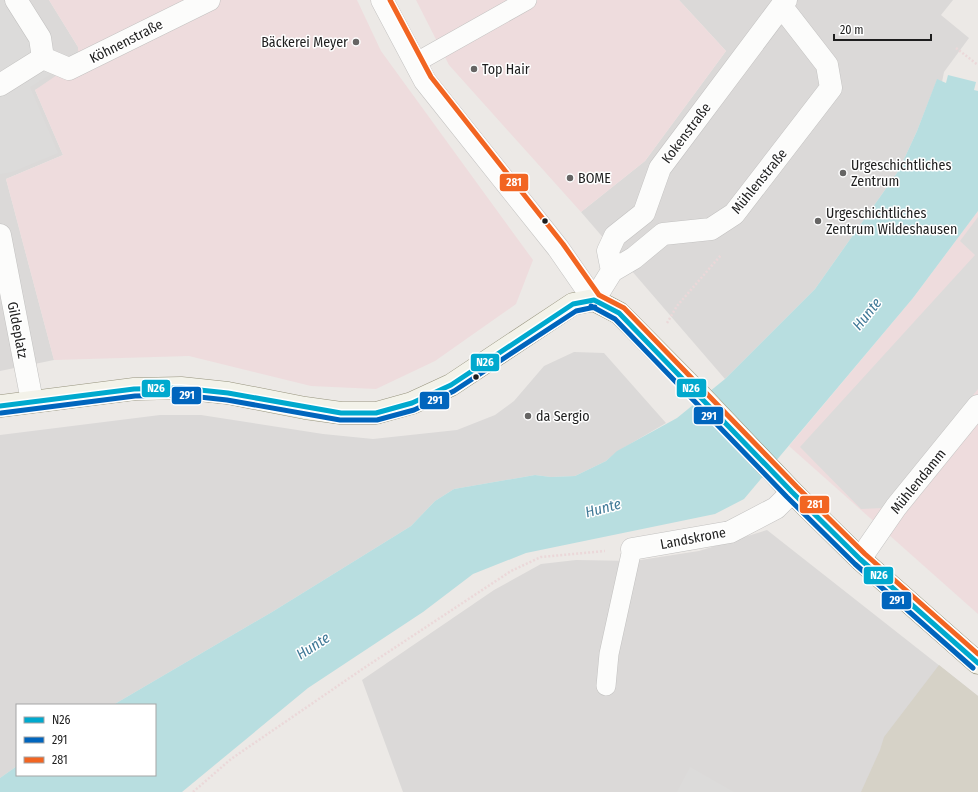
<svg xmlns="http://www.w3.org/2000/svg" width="978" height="792" font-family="'Fira Sans Condensed',sans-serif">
  <rect width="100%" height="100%" fill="#ece9e6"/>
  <!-- residential -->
  <path fill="#dbd9d8" d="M0 0H49L78 47V73L35 90 63 155 6 179 54 360 0 371Z
    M679 0H953L941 15 969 38 944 72 942 82 937 80 917 131 899 170 815 289 725 379 581 212 645 161 726 51Z
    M574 352 604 353 666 423 618 451 606 461 575 476 551 477 535 475 454 489 435 501 411 526 272 612 113 705H17V766L0 778V435L160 415H201L323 434 373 439 457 430 495 415 514 401 544 366Z
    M767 530 978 696V792H403L362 680 494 590 541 564 576 560 634 561 699 551Z"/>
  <!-- commercial -->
  <path fill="#eedcdd" d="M49 0H357L381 51 533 260 516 304 435 361 376 389 311 386 189 356 54 360 6 179 63 155 35 90 57 75 78 73V47Z
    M416 0H679L726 51 645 161 581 212 449 65Z
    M978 211V614L789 446 913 298Z"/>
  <!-- construction -->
  <path fill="#d6d2c7" d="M939 665 978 696V792H861L880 750 884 737Z"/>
  <!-- parking -->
  <path fill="#dcdbda" d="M0 0H23L64 66 30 87 58 153 12 172 0 174Z
    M978 217V389L883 508 861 509 800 447 975 255 960 241Z
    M690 767 734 792H677Z"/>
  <!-- water -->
  <path fill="#b8dee0" d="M948 75 976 82 974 90 978 91V211L913 298 744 499 715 514 526 553 473 574 423 612 308 688 182 792H0V778L17 766V775H155V705H113L272 612 411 526 435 501 454 489 535 475 551 477 575 476 606 461 617 451 677 418 725 379 815 289 899 170 917 131 937 79 946 83Z"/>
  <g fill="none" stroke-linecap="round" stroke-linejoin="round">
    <defs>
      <path id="lane" d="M415 63 527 0
        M606 686 609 654 632 549"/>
      <path id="street" d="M16 0 40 38 43 58
        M382 0 425 81 558 248 594 300 612 271 634 258 663 234 711 229 734 214 831 88 827 65 782 7
        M43 58 69 69 209 0
        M0 85 43 58
        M0 235 32 401
        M612 271 608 251 615 236 644 213 660 168 786 0
        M632 549 730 532 776 508 792 492
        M860 559 896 507 978 406"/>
      <path id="secondary" d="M0 406 134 389 181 388 228 393 305 408 341 413H376L412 403 451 385 573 304 594 300 619 313 702 397 792 492 860 559 978 663"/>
    </defs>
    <!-- lane casing -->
    <use href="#lane" stroke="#c3c2c1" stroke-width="20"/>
    <!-- street casing -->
    <use href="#street" stroke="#c3c2c1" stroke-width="23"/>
    <!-- secondary casing -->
    <use href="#secondary" stroke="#97947e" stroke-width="23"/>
    <!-- path -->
    <path stroke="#ebd8d9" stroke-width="2.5" stroke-dasharray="2 2" stroke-linecap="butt" d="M956 48 978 65
      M667 323 677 306 721 255
      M193 792 231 759 364 668 511 571 541 557 605 551"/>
    <!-- lane -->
    <use href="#lane" stroke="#fcfcfb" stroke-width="19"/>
    <!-- street -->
    <use href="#street" stroke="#fcfcfb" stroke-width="22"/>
    <!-- secondary -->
    <use href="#secondary" stroke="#f3f2e9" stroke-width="22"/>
    <defs>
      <path id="bus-1" d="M594 300 619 313 792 492 860 559 978 663
        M0 406 134 389 181 388 228 393 341 413H376L412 403 451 385 573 304 594 300"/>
      <path id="bus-2" d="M591 306 615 319 787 497 855 564 973 668
        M1 413 135 396 181 395 227 400 340 420H377L414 410 454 391 576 311 595 307"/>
      <path id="bus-3" d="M390 0 431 77 563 244 599 295 624 308 797 487 865 554 978 654"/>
    </defs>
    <!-- bus-1 casing -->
    <use href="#bus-1" stroke="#fff" stroke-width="8"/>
    <!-- bus-2 casing -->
    <use href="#bus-2" stroke="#fff" stroke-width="8"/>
    <!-- bus-3 casing -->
    <use href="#bus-3" stroke="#fff" stroke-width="8"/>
    <!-- bus-1 -->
    <use href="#bus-1" stroke="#00a9ce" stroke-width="5"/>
    <!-- bus-2 -->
    <use href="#bus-2" stroke="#0065bd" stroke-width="5"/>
    <!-- bus-3 -->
    <use href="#bus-3" stroke="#f26522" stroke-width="5"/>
  </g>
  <!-- markers -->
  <g fill="#666564" stroke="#fff" stroke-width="1.5">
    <circle cx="356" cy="42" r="4"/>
    <circle cx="474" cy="69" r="4"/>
    <circle cx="843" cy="173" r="4"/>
    <circle cx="570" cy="178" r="4"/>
    <circle cx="818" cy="221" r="4"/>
    <circle cx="528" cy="416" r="4"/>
  </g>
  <g fill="#1e1e1e" stroke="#fff" stroke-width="1.5">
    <circle cx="545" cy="221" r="3.5"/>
    <circle cx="476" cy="377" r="3.5"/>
  </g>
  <g text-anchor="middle" stroke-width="3" stroke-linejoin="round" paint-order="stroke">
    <!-- street labels -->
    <g font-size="14" fill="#1e1e1e" stroke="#fff">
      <text transform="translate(126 41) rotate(-27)" y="5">Köhnenstraße</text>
      <text transform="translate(686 133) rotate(-53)" y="5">Kokenstraße</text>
      <text transform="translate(759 181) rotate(-51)" y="5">Mühlenstraße</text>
      <text transform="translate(18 330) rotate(79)" y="5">Gildeplatz</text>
      <text transform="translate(918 481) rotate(-51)" y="5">Mühlendamm</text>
      <text transform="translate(693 538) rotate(-11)" y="5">Landskrone</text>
    </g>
    <!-- poi labels -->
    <g font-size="14" fill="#1e1e1e" stroke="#fff" text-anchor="start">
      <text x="348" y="47" text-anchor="end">Bäckerei Meyer</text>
      <text x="482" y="74">Top Hair</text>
      <text x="851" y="170">Urgeschichtliches<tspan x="851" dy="16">Zentrum</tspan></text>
      <text x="578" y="183">BOME</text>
      <text x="826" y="218">Urgeschichtliches<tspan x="826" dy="16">Zentrum Wildeshausen</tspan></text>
      <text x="536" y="421">da Sergio</text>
    </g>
    <!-- water labels -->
    <g font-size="15" font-style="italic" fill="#407997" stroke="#fff">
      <text transform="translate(867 314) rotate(-51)" y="5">Hunte</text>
      <text transform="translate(603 508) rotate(-15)" y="5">Hunte</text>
      <text transform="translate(313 646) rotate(-33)" y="5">Hunte</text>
    </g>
  </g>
  <g stroke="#fff" stroke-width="1.5">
    <rect x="499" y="173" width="30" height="19" rx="4" fill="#f26522"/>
    <rect x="470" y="353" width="30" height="19" rx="4" fill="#00a9ce"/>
    <rect x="676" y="378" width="31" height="20" rx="4" fill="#00a9ce"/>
    <rect x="141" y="379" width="30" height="19" rx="4" fill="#00a9ce"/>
    <rect x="171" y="386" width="31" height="19" rx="4" fill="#0065bd"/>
    <rect x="419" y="391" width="31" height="19" rx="4" fill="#0065bd"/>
    <rect x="693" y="406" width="31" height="19" rx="4" fill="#0065bd"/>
    <rect x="799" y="495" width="31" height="19" rx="4" fill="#f26522"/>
    <rect x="863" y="566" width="31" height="19" rx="4" fill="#00a9ce"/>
    <rect x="881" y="591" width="31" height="19" rx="4" fill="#0065bd"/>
  </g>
  <g font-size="11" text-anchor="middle" font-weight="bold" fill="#fff">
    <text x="514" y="186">281</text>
    <text x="485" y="366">N26</text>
    <text x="691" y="392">N26</text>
    <text x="156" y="392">N26</text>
    <text x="187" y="399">291</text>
    <text x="435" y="404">291</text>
    <text x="709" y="420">291</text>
    <text x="815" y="508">281</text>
    <text x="879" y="579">N26</text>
    <text x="897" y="604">291</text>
  </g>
  <!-- legend -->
  <rect x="16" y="704" width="140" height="72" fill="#ffffff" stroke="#a5a5a5"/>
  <rect x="24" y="717" width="20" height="6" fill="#00a9ce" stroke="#a5a5a5"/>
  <text x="52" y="724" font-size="12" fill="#1e1e1e">N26</text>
  <rect x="24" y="737" width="20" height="6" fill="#0065bd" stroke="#a5a5a5"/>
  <text x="52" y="744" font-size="12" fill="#1e1e1e">291</text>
  <rect x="24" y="757" width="20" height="6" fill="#f26522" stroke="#a5a5a5"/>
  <text x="52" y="764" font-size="12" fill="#1e1e1e">281</text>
  <!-- scale -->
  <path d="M834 34v6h97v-6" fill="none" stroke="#1e1e1e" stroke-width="2"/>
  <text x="840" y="34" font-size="12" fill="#1e1e1e" stroke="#ffffff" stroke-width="3" paint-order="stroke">20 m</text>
</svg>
